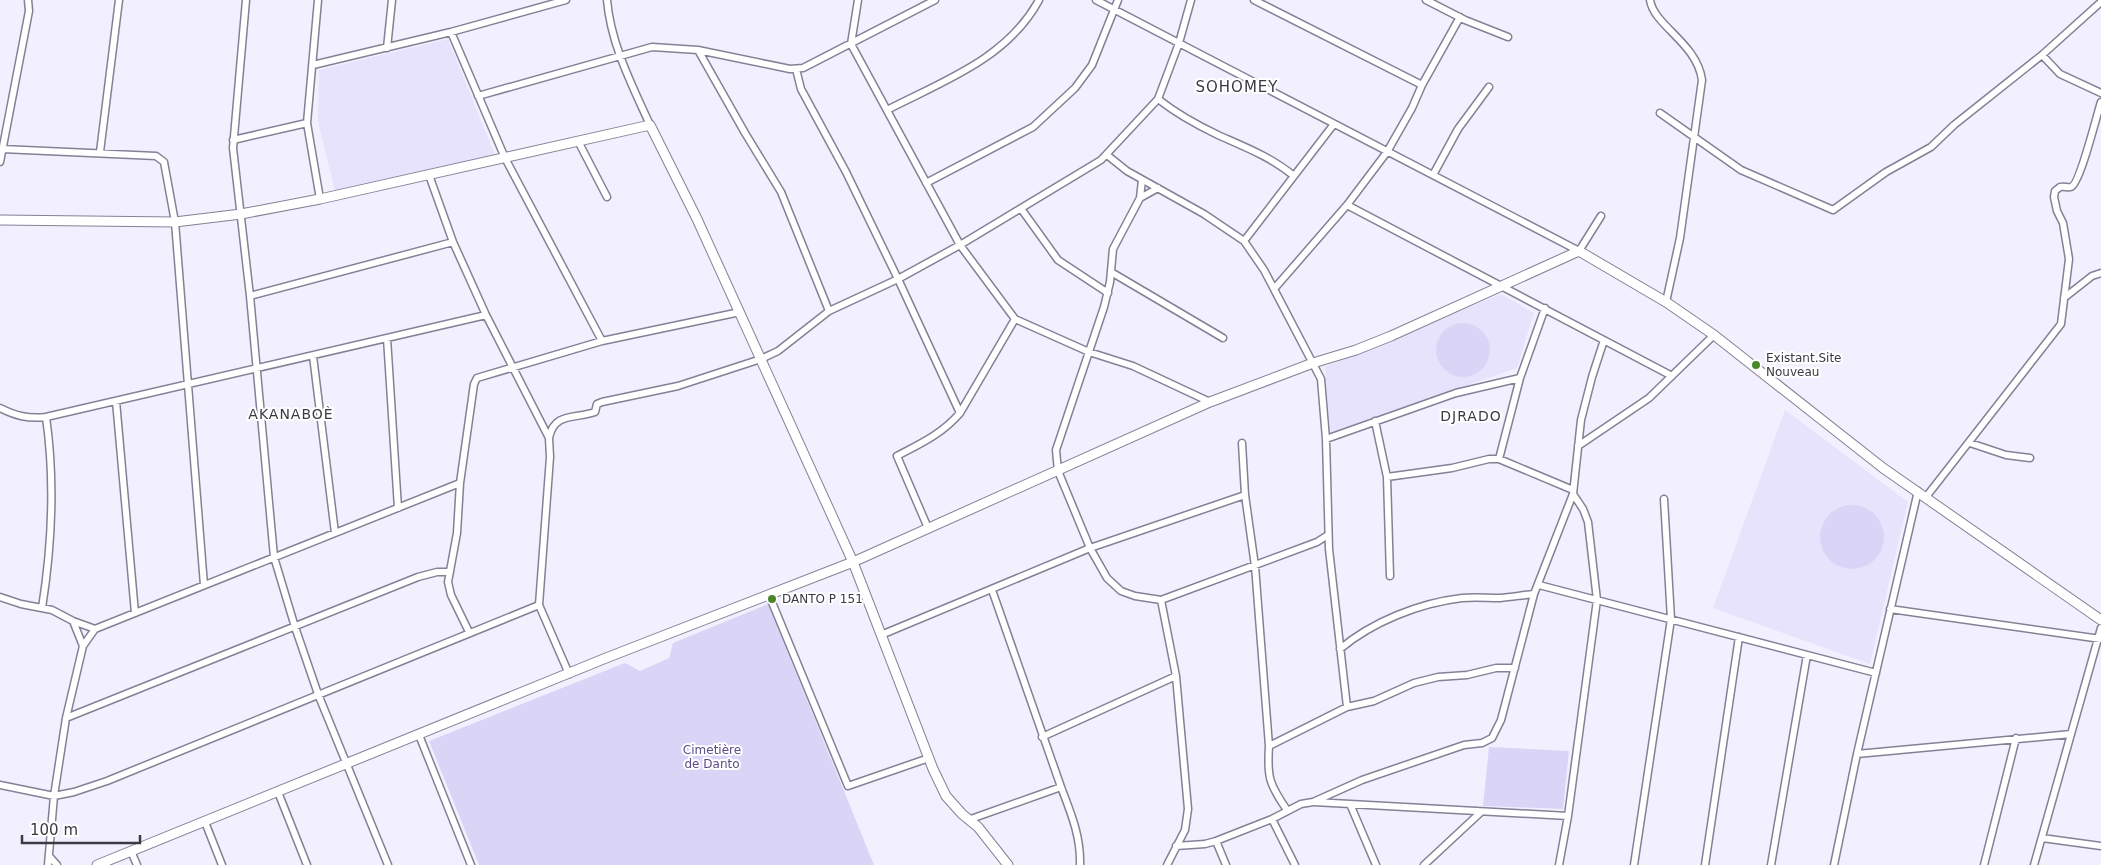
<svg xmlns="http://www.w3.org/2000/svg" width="2101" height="865" font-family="'DejaVu Sans',sans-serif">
  <rect width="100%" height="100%" fill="#f2f0fe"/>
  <!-- built -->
  <path fill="#e8e3fc" d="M448 39 495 155 335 191 318 122 319 70Z
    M1501 294 1534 313 1517 368 1330 433 1325 367Z
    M1785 410 1908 502 1870 664 1713 608Z"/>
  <!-- green -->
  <path fill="#dad4f6" d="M1436 350a27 27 0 1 1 54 0a27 27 0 1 1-54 0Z
    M1820 537a32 32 0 1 1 64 0a32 32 0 1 1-64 0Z
    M768 604 874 865H479L429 741 625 663 640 671 669 658 673 643Z
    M1489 747 1569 751 1563 809 1483 806Z"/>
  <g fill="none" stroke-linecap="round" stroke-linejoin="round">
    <defs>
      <path id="street" d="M246 0 233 148 250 296 274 557 295 627 318 694 388 865
        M318 0 307 123 320 199
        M607 0C611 45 632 85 650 125
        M858 0 851 44 960 245 1015 319 1089 352 1133 366 1210 402
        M1096 0 1579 251 1601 216
        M1254 0 1422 85
        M1426 0 1465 20 1508 37
        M1650 0C1654 26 1697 43 1702 80L1680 238 1666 302
        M451 32 505 158 602 341
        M387 48 392 0
        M698 50 745 133 781 192 829 311
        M2042 55 2060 74 2101 93
        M313 65 451 32 566 0
        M796 69 801 89 846 172 898 279 960 413
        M478 96 652 47 698 50 790 69 803 68 935 0
        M1158 99C1177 114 1197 125 1218 135 1245 147 1271 157 1294 176
        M887 110C943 81 1007 59 1039 0
        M1660 113 1741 170 1833 210 1886 172 1931 147 1954 125 2042 55 2101 2
        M233 140 307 123
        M578 141 607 197
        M2 149 156 156 164 162 175 222 204 585
        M100 152 119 0
        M1107 155 1127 171 1204 214 1244 241 1264 270 1321 379 1326 439 1329 549 1347 707
        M0 162 29 11 28 0
        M429 175 453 242 486 315 549 438 550 457 539 605 569 674
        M1433 175 1458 129 1489 87
        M1142 180 1140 198 1113 249 1110 282 1104 307 1056 450 1058 471 1090 548 1107 578 1121 591 1135 596 1161 600 1317 542 1328 535
        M926 183 1033 127 1075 88 1092 65 1118 0
        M1140 198 1158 188
        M1347 205 1672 376
        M1022 210 1058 260 1108 293
        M1244 241 1334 124
        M1111 272 1223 338
        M1274 289 1347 205 1387 152 1412 108 1422 85 1460 17
        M250 296 453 242
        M2064 298 2092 276 2101 273
        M387 338 398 508
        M313 356 335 533
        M116 401 135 613
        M0 408C16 416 28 419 46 417L486 315
        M1375 421 1387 477 1390 576
        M549 438C554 412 575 419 595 412L597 404 602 402 678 386 761 359 778 351 829 311 898 279 960 245 1101 160 1158 99 1179 43 1191 0
        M1326 439 1456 393 1520 378
        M1242 443 1245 495 1255 566 1269 746C1267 777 1269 784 1287 810
        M1970 443 2006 455 2030 458
        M1578 446 1649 398 1714 335
        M1499 459 1520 378 1545 308
        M1387 477 1452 468 1489 459H1499L1573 490
        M1926 497 2061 324 2069 259 2063 223 2057 211 2054 197 2055 191 2060 187C2064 186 2068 188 2071 187 2080 184 2097 114 2101 102
        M928 528 897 456C920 444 942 434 960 413L1015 319
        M1539 585 1876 673
        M769 595 848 786 929 758
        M0 597 21 604 52 610 73 621 95 629
        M1161 600 1176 676 1188 809 1185 830 1167 865
        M42 608C52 545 55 480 46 417
        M1890 609 2101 639
        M73 621 83 646
        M469 632 451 595 448 582 457 533 460 483 474 384 477 378 602 341 740 312
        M881 635 1090 548 1245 495
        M1340 649C1372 622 1419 603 1462 598 1474 597 1487 598 1500 598 1512 597 1523 595 1534 594
        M66 718 418 577 437 572H450
        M419 735 471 865
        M1042 737 1176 676
        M1269 746 1347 707 1374 701 1414 683 1438 677 1467 675 1496 668H1515
        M1857 754 2071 734
        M0 785 54 796 74 792 107 781 539 605
        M1061 787C1071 813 1081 837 1080 865
        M278 792 307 865
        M1314 802 1568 816
        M1350 804 1376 865
        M1272 819 1295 865
        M968 820 1061 787 992 590
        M205 822 222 865
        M2042 838 2101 846
        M1216 841 1226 865
        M1176 846 1205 844 1216 841 1272 819 1301 804 1313 802 1362 780 1464 745 1482 743 1492 738 1501 720 1534 594 1573 494 1581 420 1592 377 1604 340
        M131 851 137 865
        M49 856 57 865
        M48 865 54 796 66 718 83 646 95 629 460 483
        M1424 865 1481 812
        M1559 865 1568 816 1597 600 1588 522 1583 509 1573 494
        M1634 865 1671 619 1664 499
        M1705 865 1739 637
        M1771 865 1807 655
        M1834 865 1857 754 1918 491
        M1984 865 2016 738
        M2034 865 2101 628"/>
      <path id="secondary" d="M0 220 175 222 241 214 320 199 650 125 697 219 853 562 933 769 946 796 962 814 978 827 1008 865
        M97 865 606 658 853 562 1210 402 1313 363 1356 350 1391 336 1579 251 1666 302 1714 335 1883 468 2101 620"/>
    </defs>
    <!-- street casing -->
    <use href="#street" stroke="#848095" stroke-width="9"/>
    <!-- secondary casing -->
    <use href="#secondary" stroke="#848095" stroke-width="11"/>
    <!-- street -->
    <use href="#street" stroke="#fff" stroke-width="6"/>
    <!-- secondary -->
    <use href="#secondary" stroke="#fff" stroke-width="9"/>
  </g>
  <!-- markers -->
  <g fill="#4b8726" stroke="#fff" stroke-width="2">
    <circle cx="1756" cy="365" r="5"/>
    <circle cx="772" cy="599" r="5"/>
  </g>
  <g text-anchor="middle" stroke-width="4" stroke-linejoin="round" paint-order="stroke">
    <!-- poi labels -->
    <g font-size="12" fill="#3b3942" stroke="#fff" text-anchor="start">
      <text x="1766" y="362">Existant.Site<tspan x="1766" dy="14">Nouveau</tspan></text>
      <text x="782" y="603">DANTO P 151</text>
    </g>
    <!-- park labels -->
    <g font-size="12" fill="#5b4b87" stroke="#fff">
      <text x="712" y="754">Cimetière<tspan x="712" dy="14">de Danto</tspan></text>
    </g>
    <!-- neighbourhood labels -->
    <g font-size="14" letter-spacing="1" fill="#3b3942" stroke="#fff">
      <text x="291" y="419">AKANABOÈ</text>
      <text x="1471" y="421">DJRADO</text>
    </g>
    <!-- quarter labels -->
    <g font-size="15" letter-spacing="1" fill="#3b3942" stroke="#fff">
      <text x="1237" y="92">SOHOMEY</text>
    </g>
  </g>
  <!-- scale -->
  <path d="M22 835v8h118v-8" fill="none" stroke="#3b3942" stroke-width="2.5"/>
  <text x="30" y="835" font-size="15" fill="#3b3942" stroke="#ffffff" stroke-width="4" paint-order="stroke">100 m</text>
</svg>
